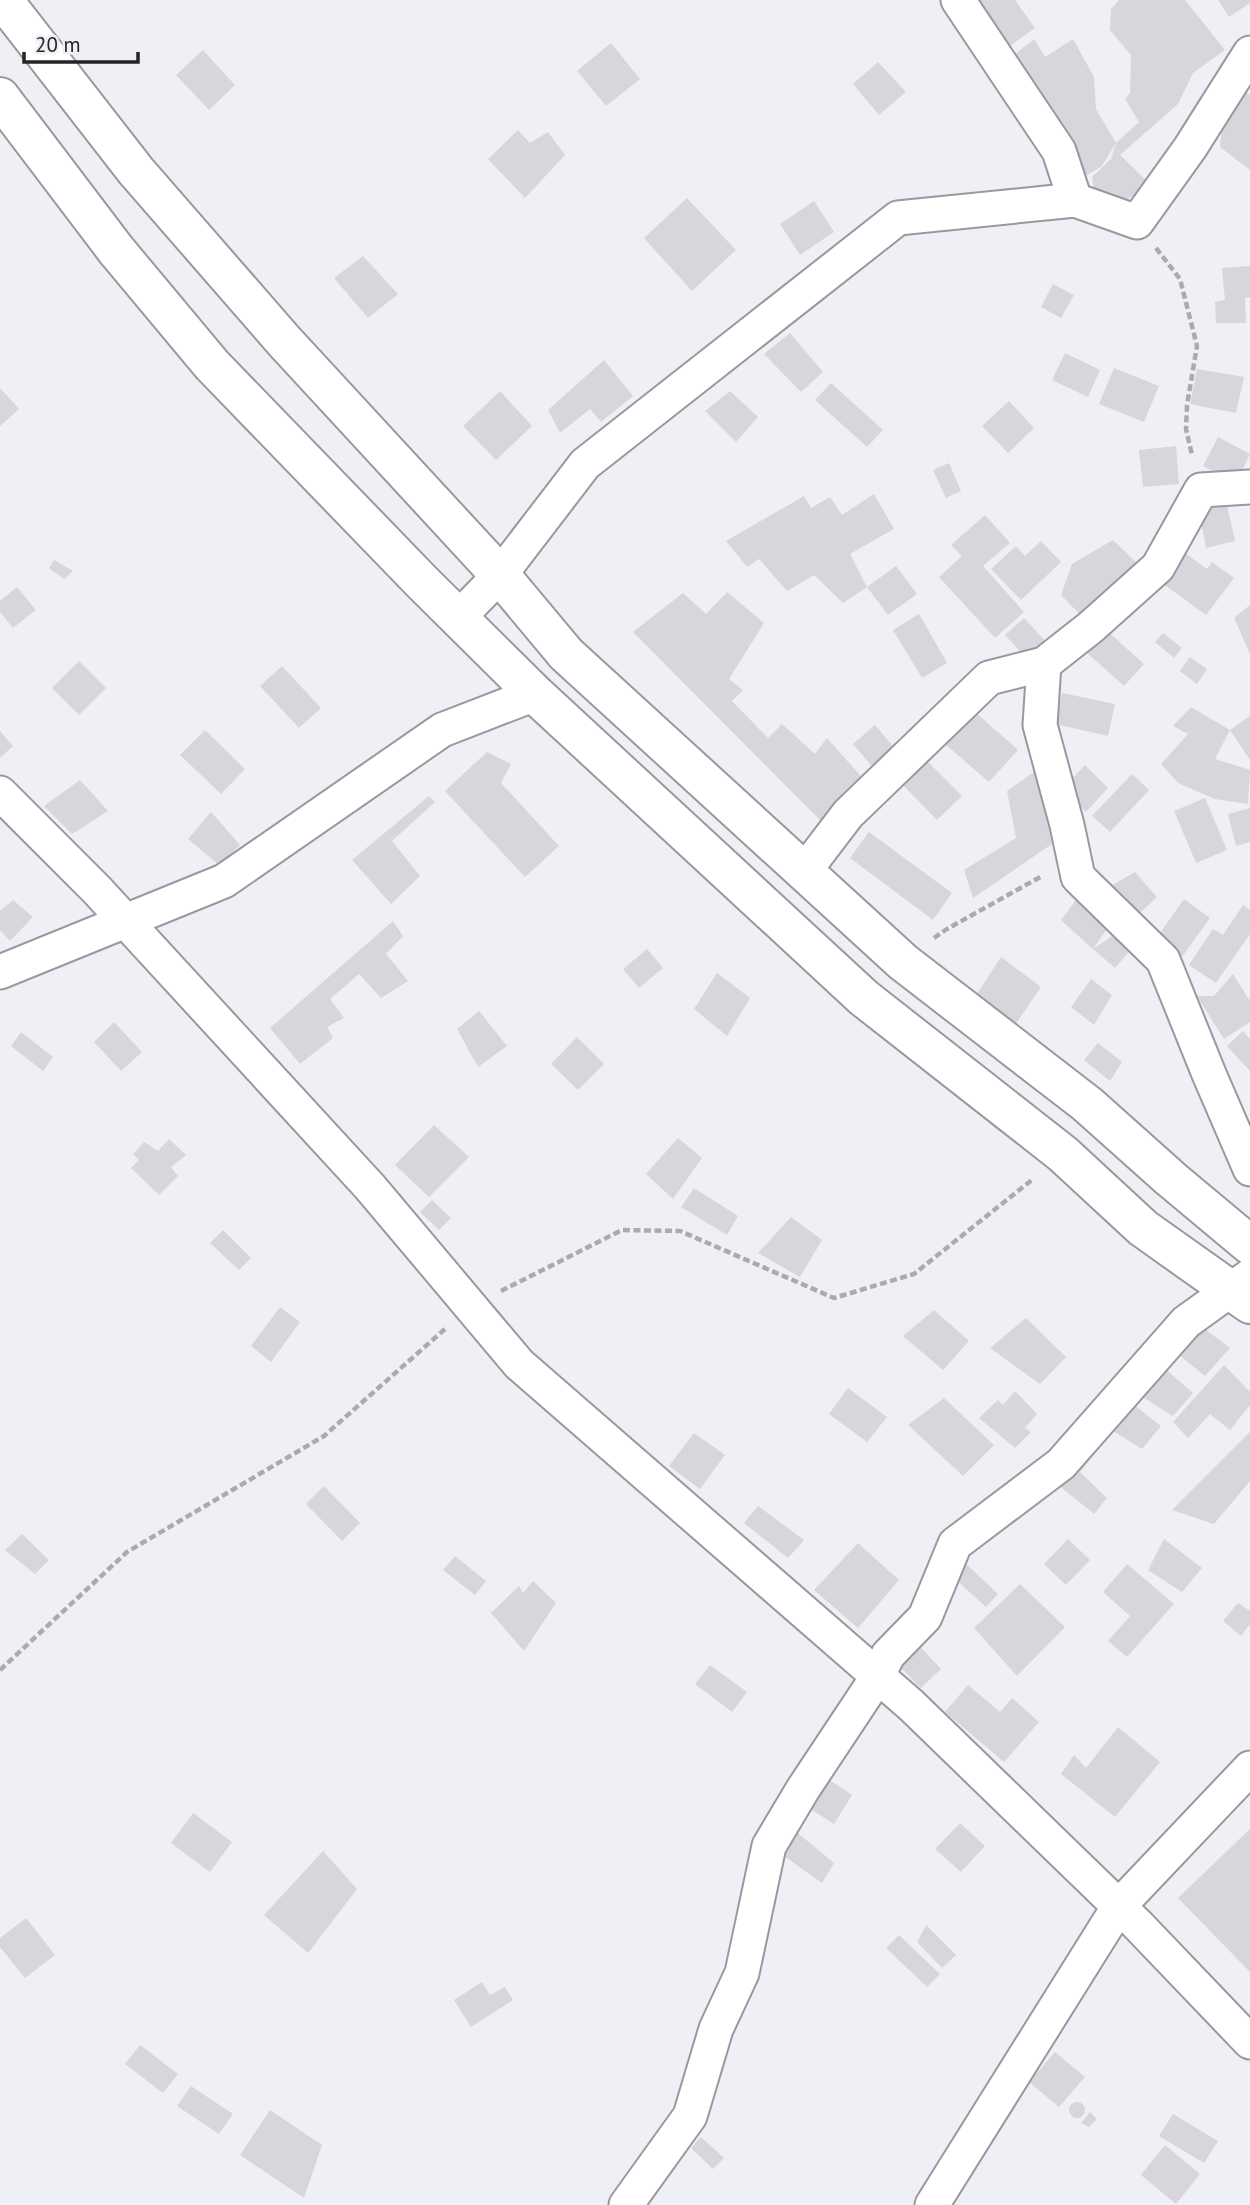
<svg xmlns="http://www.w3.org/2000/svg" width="1250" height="2205" font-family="'PT Sans',sans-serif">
  <rect width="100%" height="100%" fill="#eff0f5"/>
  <!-- building -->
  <path fill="#d6d6dc" d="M974 0H1015L1035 28 1007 48Z
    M1119 0H1185L1225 50 1193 73 1178 104 1120 155 1150 184 1120 204 1094 190 1092 177 1111 159 1116 143 1139 122 1125 99 1130 93 1131 55 1110 30 1111 9Z
    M1218 0H1250V3L1229 17Z
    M1034 39 1045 57 1073 39 1094 77 1096 109 1116 143 1101 167 1085 176 1007 61Z
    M611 43 640 79 606 106 577 71Z
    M203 50 235 85 209 110 176 75Z
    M878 62 906 92 879 115 853 84Z
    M1243 89 1250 95V170L1220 147 1223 114Z
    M518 130 530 143 548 132 565 155 525 198 488 159Z
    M687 198 736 250 692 291 644 238Z
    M814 201 834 232 800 255 780 224Z
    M363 256 398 294 368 318 334 278Z
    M1250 266V297L1245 298 1246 323H1216L1215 302 1225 300 1222 268Z
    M1053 284 1074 295 1061 318 1041 307Z
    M790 333 823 372 801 392 764 354Z
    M1065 353 1100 370 1088 397 1052 380Z
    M604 360 633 396 601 422 590 409 560 433 548 410Z
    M1114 368 1159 386 1144 422 1099 404Z
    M1197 369 1244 377 1236 413 1190 404Z
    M831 383 883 430 867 447 815 400Z
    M0 388 19 409 0 426Z
    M500 391 532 426 496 460 463 426Z
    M730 391 758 417 736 442 705 411Z
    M1009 401 1034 428 1008 453 982 426Z
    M1218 437 1250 454 1236 483 1203 466Z
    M1176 446 1179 484 1143 487 1139 450Z
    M949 463 961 491 946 498 933 470Z
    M874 494 894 529 850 554 867 587 843 603 814 575 787 591 759 559 747 567 726 541 804 496 811 508 830 497 842 515Z
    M1227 505 1235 541 1206 548 1199 511Z
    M985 515 1010 543 983 566 1024 612 995 638 939 577 962 556 951 545Z
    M1113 540 1138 564 1090 625 1061 595 1072 564Z
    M1041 541 1061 562 1021 600 991 569 1016 546 1025 556Z
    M1185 553 1207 569 1212 562 1234 578 1206 615 1162 583Z
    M54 560 73 571 64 579 49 568Z
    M896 566 917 594 888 615 867 587Z
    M17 587 36 610 13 628 0 612V601Z
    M727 592 764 623 729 679 743 690 732 701 768 738 782 724 815 754 827 738 866 782 823 823 633 632 683 593 706 614Z
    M1250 605V654L1234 618Z
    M919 614 947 663 922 678 893 630Z
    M1024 618 1048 644 1029 661 1005 635Z
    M1105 629 1144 664 1124 686 1085 651Z
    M1163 633 1182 648 1174 658 1155 642Z
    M1190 657 1207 669 1197 684 1180 671Z
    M79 661 106 688 79 715 52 688Z
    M282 666 321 708 299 728 260 686Z
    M1062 693 1115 704 1108 736 1055 724Z
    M1191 707 1230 730 1215 759 1250 770 1248 804 1215 799 1178 783 1161 764 1188 734 1173 726Z
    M974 711 1018 750 989 782 945 744Z
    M1250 716V760L1230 730Z
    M875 725 898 752 876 771 853 744Z
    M205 730 245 769 221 794 180 755Z
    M0 731 13 746 0 758Z
    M487 752 511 764 501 783 559 846 525 877 445 791Z
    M928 762 962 796 937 820 903 785Z
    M1085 765 1108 788 1086 812 1062 789Z
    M1037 770 1052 844 973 898 964 870 1016 838 1007 791Z
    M1132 774 1149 790 1110 832 1092 816Z
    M80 780 108 811 72 834 44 806Z
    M429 796 435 802 392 841 420 876 391 904 352 860Z
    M1205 798 1227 850 1196 863 1174 811Z
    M1250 808V842L1236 846 1228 814Z
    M211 812 240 845 219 865 188 839Z
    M869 832 952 893 933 920 850 858Z
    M1135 872 1157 897 1132 920 1104 890Z
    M1082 892 1113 920 1093 949 1061 920Z
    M1184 899 1210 918 1179 961 1153 943Z
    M13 900 33 917 10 941 0 930V911Z
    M1243 905 1250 910V934L1216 983 1189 965 1213 929 1223 935Z
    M393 921 403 936 386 954 408 981 381 998 359 974 330 999 344 1018 327 1027 333 1038 300 1064 270 1028Z
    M1118 932 1134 946 1115 968 1093 949Z
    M647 949 663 968 639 988 623 969Z
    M1001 957 1041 987 1009 1034 973 1000Z
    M717 973 750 998 727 1036 694 1009Z
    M1233 974 1250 1001V1022L1224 1039 1197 996H1214Z
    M1091 979 1112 995 1094 1025 1071 1007Z
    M479 1011 507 1046 478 1067 457 1029Z
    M114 1022 142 1052 121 1071 94 1042Z
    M1243 1031 1250 1039V1071L1227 1046Z
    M21 1032 53 1057 43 1071 11 1046Z
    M577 1037 604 1064 578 1090 551 1064Z
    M1098 1043 1122 1062 1110 1081 1084 1060Z
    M434 1125 469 1157 429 1197 395 1165Z
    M678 1138 702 1158 673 1199 646 1174Z
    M169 1139 186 1155 171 1167 178 1176 159 1195 131 1168 139 1160 133 1154 144 1142 158 1151Z
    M694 1188 738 1216 727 1235 681 1207Z
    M432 1200 451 1218 439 1230 420 1212Z
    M791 1217 822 1240 800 1277 758 1253Z
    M223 1230 251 1258 239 1270 210 1243Z
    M280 1307 300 1322 271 1362 251 1346Z
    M934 1310 969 1341 943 1370 903 1336Z
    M1026 1318 1066 1357 1040 1384 990 1348Z
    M1197 1323 1230 1348 1205 1376 1173 1350Z
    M1224 1365 1250 1392V1405L1230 1430 1210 1414 1188 1438 1173 1422Z
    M1163 1367 1193 1393 1173 1416 1139 1395 1133 1404 1161 1426 1142 1449 1113 1431 1080 1472 1107 1498 1094 1514 1057 1484Z
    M848 1388 887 1417 867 1442 829 1414Z
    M1015 1391 1037 1414 1025 1428 1031 1432 1015 1448 979 1418 998 1400 1003 1405Z
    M944 1398 994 1445 963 1476 908 1425Z
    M1250 1432V1481L1214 1524 1172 1510Z
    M694 1433 725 1455 700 1489 669 1466Z
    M324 1486 360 1523 342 1541 306 1504Z
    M758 1506 804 1540 788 1558 744 1523Z
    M22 1534 49 1560 35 1574 5 1550Z
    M1068 1539 1090 1560 1066 1585 1044 1564Z
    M1164 1539 1202 1568 1182 1592 1148 1570Z
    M858 1543 899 1580 858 1628 814 1590Z
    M455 1556 486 1581 475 1595 443 1570Z
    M965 1563 998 1594 986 1607 953 1577Z
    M1127 1564 1174 1604 1127 1657 1108 1641 1130 1616 1103 1592Z
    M533 1581 556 1603 524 1651 491 1613 519 1586 523 1593Z
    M1020 1584 1065 1627 1017 1676 974 1628Z
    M1238 1603 1250 1611V1624L1241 1636 1223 1621Z
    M913 1639 941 1669 921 1688 892 1659Z
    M710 1665 747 1692 732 1712 695 1684Z
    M968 1685 1000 1712 1012 1698 1039 1722 1004 1762 945 1712Z
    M1118 1727 1160 1762 1115 1817 1061 1774 1074 1755 1086 1768Z
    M820 1774 852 1795 834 1824 801 1803Z
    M193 1813 232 1842 210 1872 171 1843Z
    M960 1823 985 1846 961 1872 935 1849Z
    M793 1829 834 1863 822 1883 777 1851Z
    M1250 1829V1972L1178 1898Z
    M323 1851 357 1889 308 1953 264 1915Z
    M26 1918 55 1955 25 1978 0 1947V1938Z
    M926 1925 956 1955 942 1968 917 1942Z
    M899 1935 940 1974 927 1987 886 1948Z
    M482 1982 490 1995 505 1987 513 2000 471 2027 454 2000Z
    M140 2045 178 2074 163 2093 125 2064Z
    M1055 2052 1085 2077 1059 2107 1029 2082Z
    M191 2086 233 2114 219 2134 177 2106Z
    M1069 2110a8 8 0 1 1 16 0a8 8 0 1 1-16 0Z
    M270 2110 322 2145 304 2198 240 2155Z
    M1090 2112 1097 2119 1089 2127 1081 2123Z
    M1173 2114 1218 2141 1204 2163 1159 2136Z
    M701 2137 724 2158 713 2169 691 2148Z
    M1165 2145 1200 2174 1176 2204 1141 2175Z"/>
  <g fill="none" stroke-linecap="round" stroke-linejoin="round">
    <defs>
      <path id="street" d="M958 0 1059 151 1075 200
        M458 618 500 575 585 464 898 218 1075 200 1137 222 1190 148 1250 53
        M1044 664 1040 725 1067 825 1078 877 1163 960 1209 1074 1250 1169
        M0 793 97 890 370 1187 519 1364 911 1705 1137 1924 1250 2042
        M803 873 848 814 989 678 1044 664 1091 627 1158 567 1201 490 1250 487
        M0 972 224 881 442 730 535 694
        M626 2205 690 2116 716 2029 742 1973 769 1846 803 1789 878 1676 888 1655 925 1617 955 1544 1061 1464 1186 1322 1250 1276
        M932 2205 1119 1906 1250 1768"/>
      <path id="primary" d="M3 0 136 171 284 341 500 575 566 654 903 962 1087 1104 1171 1179 1250 1245
        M0 97 116 250 212 365 422 582 535 694 864 998 1063 1154 1143 1228 1250 1304"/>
    </defs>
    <!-- street casing -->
    <use href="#street" stroke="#98999e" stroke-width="37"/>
    <!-- primary casing -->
    <use href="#primary" stroke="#98999e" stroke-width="42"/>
    <!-- path -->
    <path stroke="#aaabaf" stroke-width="4.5" stroke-dasharray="7 3.5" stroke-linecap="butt" d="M1156 248 1180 279 1197 346 1187 405 1186 429 1192 455
      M934 938 947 929 1042 876
      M501 1291 622 1230 680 1231 834 1298 914 1274 1033 1179
      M0 1670 127 1552 324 1436 445 1329"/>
    <!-- street -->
    <use href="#street" stroke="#fff" stroke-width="33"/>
    <!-- primary -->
    <use href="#primary" stroke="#fff" stroke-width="38"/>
  </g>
  <!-- scale -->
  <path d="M24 52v10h114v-10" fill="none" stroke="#242426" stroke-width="3.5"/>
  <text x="35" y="52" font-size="21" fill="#242426" stroke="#eff0f5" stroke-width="5" paint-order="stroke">20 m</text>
</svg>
